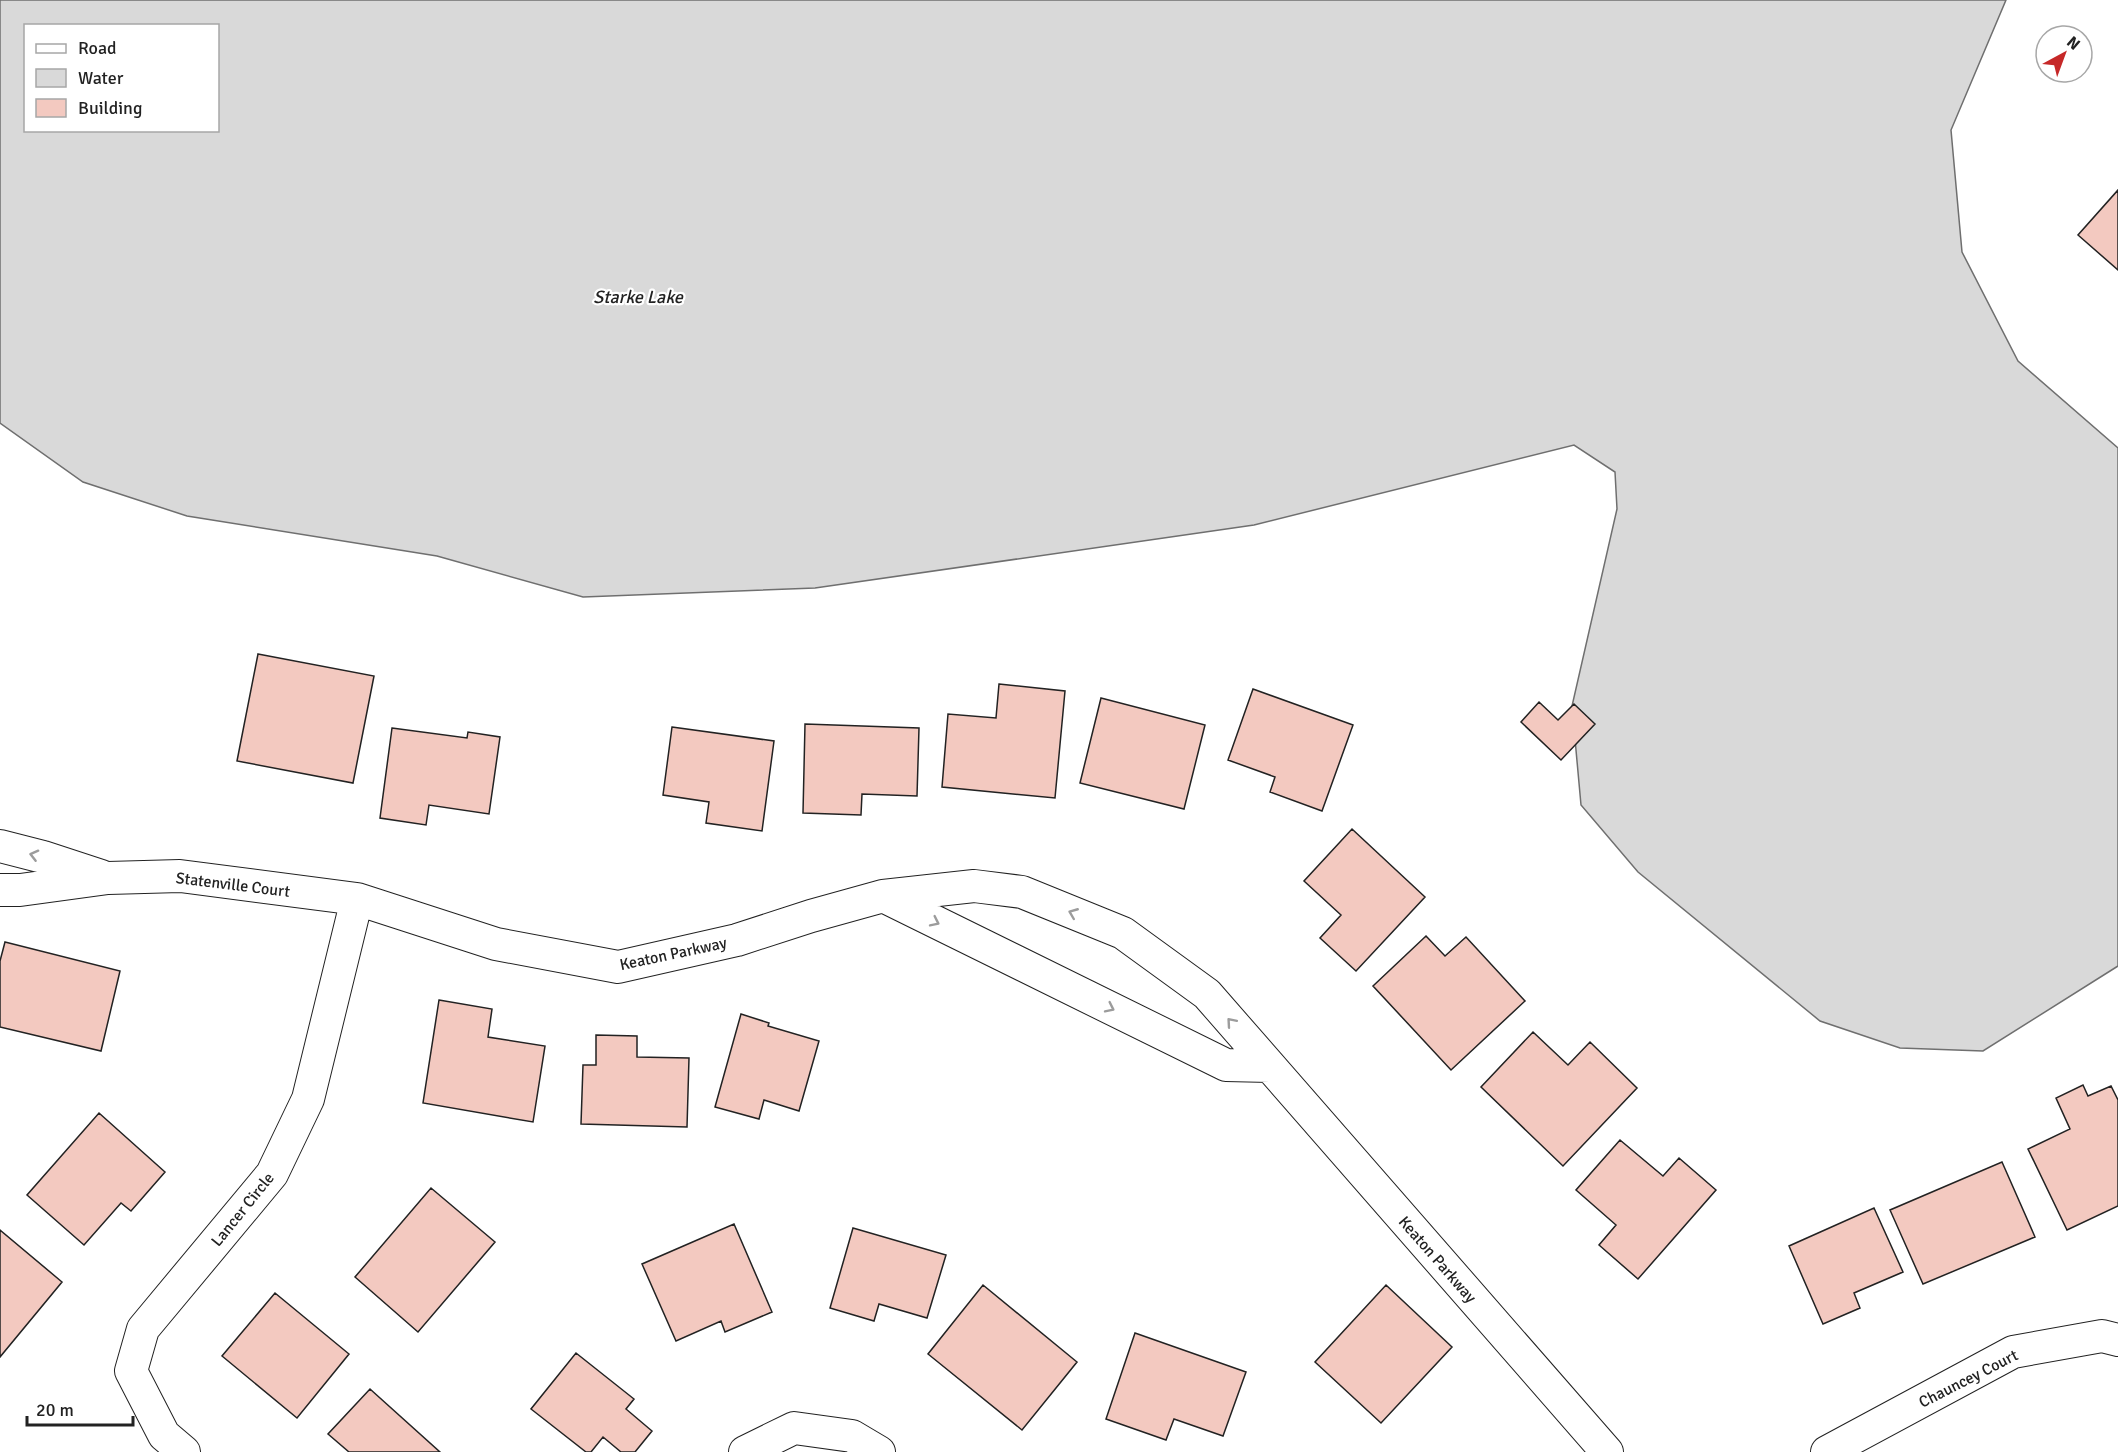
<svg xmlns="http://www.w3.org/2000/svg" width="2118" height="1452" font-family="Signika,sans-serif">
  <rect width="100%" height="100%" fill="#fff"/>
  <!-- water -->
  <path fill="#d9d9d9" stroke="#6f6f6f" stroke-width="1.5" fill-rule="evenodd" d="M0 0H2006L1951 130 1962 252 2018 361 2118 448V966L1983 1051 1900 1048 1820 1021 1638 872 1581 805 1572 706 1617 509 1615 472 1574 445 1254 525 815 588 583 597 437 556 187 516 83 482 0 423ZM26 26H218V130H26Z"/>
  <!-- building -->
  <path fill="#f3c9c0" stroke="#222" stroke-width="1.5" d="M2118 190V270L2078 235Z
    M258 654 374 676 353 783 237 761Z
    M999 684 1065 691 1055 798 942 787 948 714 996 718Z
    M1253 689 1353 725 1322 811 1270 792 1275 777 1228 760Z
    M1101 698 1205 725 1184 809 1080 783Z
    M1539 702 1558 720 1574 704 1595 724 1561 760 1521 722Z
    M805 724 919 728 917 796 862 794 861 815 803 813Z
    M672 727 774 741 762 831 706 823 709 802 663 795Z
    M392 728 467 738 468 732 500 737 489 814 429 805 426 825 380 818Z
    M1352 829 1425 897 1356 971 1320 938 1341 915 1304 881Z
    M1426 936 1445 956 1466 937 1525 1001 1451 1070 1373 986Z
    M5 942 120 971 101 1051 0 1027V961Z
    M439 1000 492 1009 488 1037 545 1046 533 1122 423 1103Z
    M741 1014 769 1023 768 1026 819 1041 799 1111 764 1100 759 1119 715 1107Z
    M1533 1032 1568 1065 1590 1042 1637 1088 1563 1166 1481 1087Z
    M596 1035 637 1036V1057L689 1058 687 1127 581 1124 583 1065H596Z
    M2083 1085 2088 1096 2111 1086 2118 1100V1206L2067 1230 2028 1149 2070 1129 2056 1098Z
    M99 1113 165 1172 131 1211 121 1203 84 1245 27 1195Z
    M1620 1140 1663 1176 1679 1158 1716 1190 1638 1279 1599 1245 1616 1225 1576 1190Z
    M2002 1162 2035 1237 1923 1284 1890 1210Z
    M431 1188 495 1242 418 1332 355 1277Z
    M1874 1208 1903 1272 1854 1293 1860 1308 1823 1324 1789 1246Z
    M734 1224 772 1312 725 1332 721 1321 676 1341 642 1264Z
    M853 1228 946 1255 927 1318 879 1304 874 1321 830 1308Z
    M0 1230 62 1282 0 1357Z
    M983 1285 1077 1362 1022 1430 928 1354Z
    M1386 1285 1452 1347 1381 1423 1315 1362Z
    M275 1293 349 1354 297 1418 222 1356Z
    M1135 1333 1246 1372 1223 1436 1174 1419 1166 1440 1106 1419Z
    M576 1353 634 1399 626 1409 652 1431 635 1452H621L603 1437 591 1452H586L531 1409Z
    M370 1389 440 1452H349L328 1434Z"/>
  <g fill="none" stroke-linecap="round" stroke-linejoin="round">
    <defs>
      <path id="street" d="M0 846 43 857 101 876
        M0 890H20L108 878 180 876 357 899 496 944 618 967 737 940 811 916 883 896 974 886 1022 892 1123 933 1207 994 1607 1452
        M883 896 1226 1065 1270 1066
        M184 1452 164 1435 131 1371 143 1329 272 1174 308 1099 357 899
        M745 1452 794 1428 852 1436 879 1452
        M1827 1452 2013 1352 2102 1336 2118 1340"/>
    </defs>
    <!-- street casing -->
    <use href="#street" stroke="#222" stroke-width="34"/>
    <!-- street -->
    <use href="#street" stroke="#fff" stroke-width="32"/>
  </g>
  <!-- one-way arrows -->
  <defs><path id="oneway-chevron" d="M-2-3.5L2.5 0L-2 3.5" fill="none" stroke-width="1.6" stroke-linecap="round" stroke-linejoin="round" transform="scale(1.5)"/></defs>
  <g stroke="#9c9c9c">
    <use href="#oneway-chevron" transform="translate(34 855) rotate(-166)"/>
    <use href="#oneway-chevron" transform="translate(1073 913) rotate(-158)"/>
    <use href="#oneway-chevron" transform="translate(935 922) rotate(26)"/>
    <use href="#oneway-chevron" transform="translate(1110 1008) rotate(26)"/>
    <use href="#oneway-chevron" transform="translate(1231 1022) rotate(-131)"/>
  </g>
  <g text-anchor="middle" stroke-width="4.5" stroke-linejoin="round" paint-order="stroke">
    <!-- street labels -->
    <g font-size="16" fill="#222" stroke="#fff">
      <text transform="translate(233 884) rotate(7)" y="6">Statenville Court</text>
      <text transform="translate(673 953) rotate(-12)" y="6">Keaton Parkway</text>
      <text transform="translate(242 1209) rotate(-51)" y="6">Lancer Circle</text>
      <text transform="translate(1438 1259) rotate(49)" y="6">Keaton Parkway</text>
      <text transform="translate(1968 1378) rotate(-27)" y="6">Chauncey Court</text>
    </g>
    <!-- water labels -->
    <g font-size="18" font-style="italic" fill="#222" stroke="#fff">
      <text x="638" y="303">Starke Lake</text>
    </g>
  </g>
  <!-- legend -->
  <rect x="24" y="24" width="195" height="108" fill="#ffffff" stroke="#a7a7a7" stroke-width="1.5"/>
  <rect x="36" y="44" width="30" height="9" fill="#ffffff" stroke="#a7a7a7" stroke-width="1.5"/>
  <text x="78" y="54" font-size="18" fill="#222222">Road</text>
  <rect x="36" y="69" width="30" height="18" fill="#d9d9d9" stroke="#a7a7a7" stroke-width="1.5"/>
  <text x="78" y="84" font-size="18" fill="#222222">Water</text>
  <rect x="36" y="99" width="30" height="18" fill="#f3c9c0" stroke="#a7a7a7" stroke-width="1.5"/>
  <text x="78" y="114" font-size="18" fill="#222222">Building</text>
  <!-- north arrow -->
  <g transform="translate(2064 54) rotate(41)"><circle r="28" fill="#ffffff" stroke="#a7a7a7" stroke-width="1.5"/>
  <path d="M0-4.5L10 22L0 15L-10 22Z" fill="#c62828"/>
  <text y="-9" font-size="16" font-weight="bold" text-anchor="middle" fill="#222222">N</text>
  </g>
  <!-- scale -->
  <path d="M27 1416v9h106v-9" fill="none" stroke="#222222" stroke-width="3"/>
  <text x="36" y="1416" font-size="18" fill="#222222" stroke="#ffffff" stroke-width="4.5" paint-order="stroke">20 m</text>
</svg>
